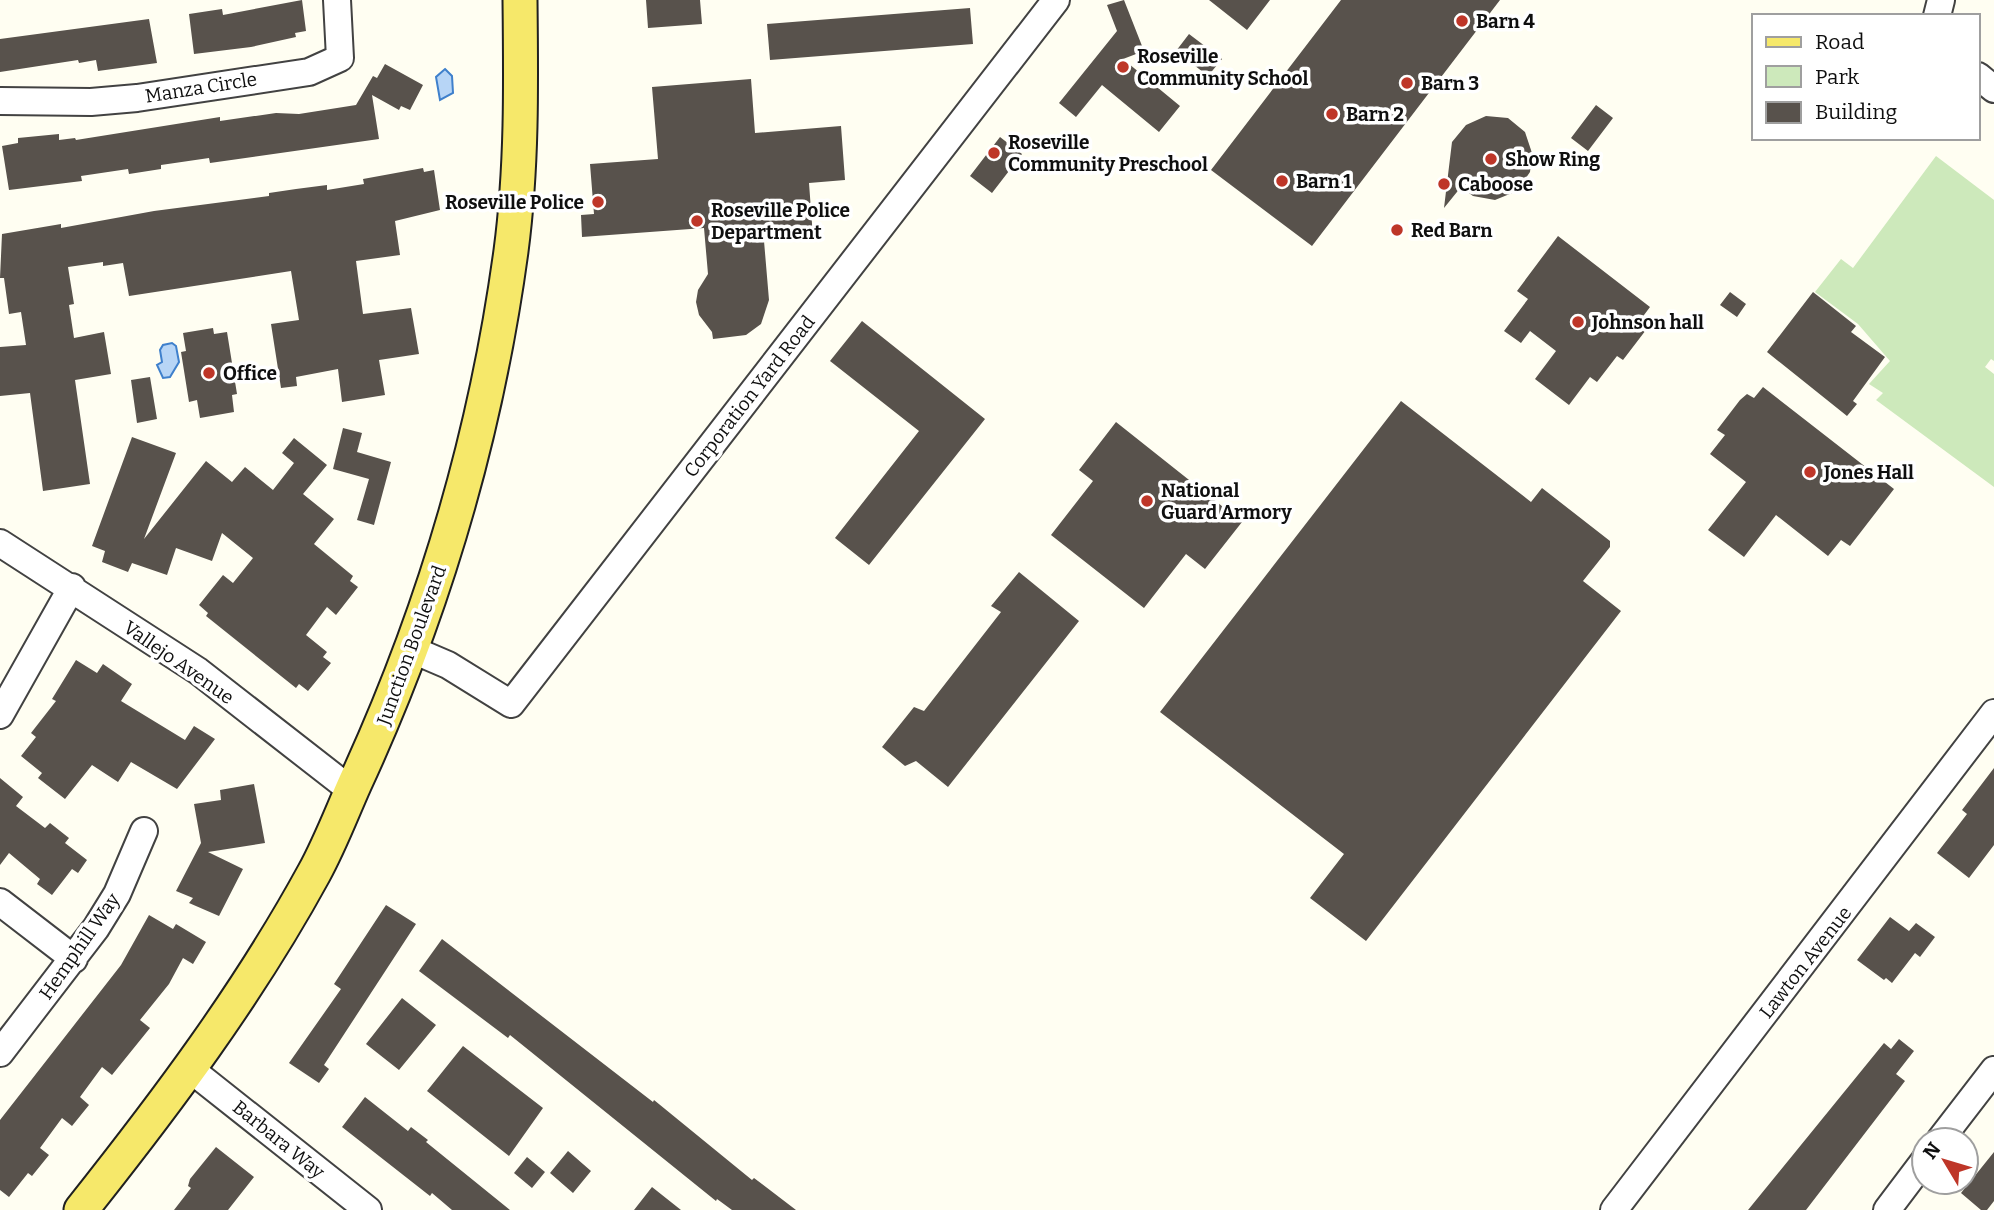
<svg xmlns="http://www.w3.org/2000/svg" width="1994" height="1210" font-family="Bitter,serif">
  <rect width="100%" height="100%" fill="#fffef2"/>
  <!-- green -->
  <path fill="#cde9bb" d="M1936 156 1994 200V361L1991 359 1985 367 1994 374V487L1876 400 1883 393 1869 384 1890 361 1858 324 1815 292 1841 259 1853 268Z"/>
  <!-- water -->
  <path fill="#b7d5f6" stroke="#3f80cc" stroke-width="2" d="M445 69 452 76 453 93 440 100 436 77Z
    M172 343 176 346 179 362 170 377 163 378 157 365 162 362 160 350 163 345Z"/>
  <!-- building -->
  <path fill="#58524c" d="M302 0 306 31 295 33 296 37 251 47 194 54 189 14 222 9 223 15Z
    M646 0H700L702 24 648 28Z
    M1124 0 1144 51 1123 59 1180 106 1159 132 1102 85 1076 117 1059 103 1117 31 1107 5Z
    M1209 0H1270L1247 30Z
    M1341 0H1500L1312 246 1211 170Z
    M970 8 973 44 770 60 767 24Z
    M149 19 157 63 98 71 96 60 79 63 78 60 0 72V39Z
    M1189 34 1222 59 1208 76 1176 51Z
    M385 64 423 85 410 110 401 106 399 110 372 95 379 139 210 163 209 158 161 165V169L129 174 128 169 81 176 82 181 9 190 2 146 18 143V138L59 134V140L75 138 76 140 220 117V121L276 113 299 114 356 105 373 76 377 78Z
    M751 79 755 133 841 126 845 180 809 183 813 237 764 241 769 300 761 324 746 335 713 339 712 332 699 315 696 302 698 290 708 274 704 228 582 237 581 215 594 214 590 164 658 159 652 87Z
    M1596 105 1613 118 1588 151 1571 138Z
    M1486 116 1508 118 1525 132 1532 153 1530 172 1517 191 1495 200 1473 196 1461 187 1444 208 1452 142 1466 125Z
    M1000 137 1022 154 992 193 970 176Z
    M423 168 424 172 434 170 440 210 395 221 400 255 356 261 363 314 411 308 419 354 379 360 385 395 342 402 338 369 296 377 297 386 281 388 271 324 299 320 291 271 129 296 123 263 103 266V262L68 267 74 304 69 305 74 338 104 332 111 374 75 380 90 484 43 491 30 393 0 396V347L26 345 21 312 9 314 4 278H0L2 234 61 224V228L154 211 269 196V193L296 189 327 185V190L364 184 363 179Z
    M1558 236 1650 307 1641 319 1649 326 1623 360 1617 356 1597 382 1590 377 1569 405 1535 379 1556 351 1530 331 1521 343 1504 331 1528 299 1517 291Z
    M1730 292 1746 304 1737 317 1720 305Z
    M1813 292 1856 326 1851 332 1885 357 1853 401 1857 404 1847 416 1767 352Z
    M862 321 985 419 869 565 835 538 919 431 830 361Z
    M213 328 214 334 227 332 237 394 232 395 234 412 200 418 197 400 189 402 181 352 186 351 183 333Z
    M150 377 157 419 137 423 131 380Z
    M1763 387 1894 489 1850 546 1841 540 1828 556 1776 515 1744 557 1708 530 1746 482 1710 454 1725 435 1717 430 1740 400 1747 394 1754 398Z
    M1401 401 1531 502 1542 488 1610 541V547L1583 581 1621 611 1366 941 1310 898 1344 854 1160 712Z
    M1116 422 1242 522 1205 569 1186 554 1144 608 1051 535 1093 481 1079 470Z
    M343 428 362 433 357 452 391 462 374 525 357 520 369 479 333 469Z
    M132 437 176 453 144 539 206 461 232 482 245 467 273 490 294 463 282 453 294 438 327 465 303 494 334 519 314 544 353 576 350 581 358 587 336 615 327 607 306 635 327 652 323 657 331 663 308 691 299 684 296 688 206 616 208 613 199 605 223 575 233 583 253 558 222 533 212 561 176 548 167 575 132 563 128 572 102 562 105 551 92 546Z
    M1019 572 1079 621 948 787 916 761 905 766 882 747 914 707 924 711 1001 612 991 606Z
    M76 660 97 673 103 664 132 684 121 701 185 740 194 726 215 739 177 789 131 762 118 782 92 765 65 799 38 778 42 773 21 756 36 737 31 733 56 701 52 699Z
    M1994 768V845L1969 878 1937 853 1967 814 1962 810Z
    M0 778 23 797 16 806 45 828 50 823 69 838 65 843 87 860 78 873 72 869 52 895 37 884 40 879 9 853 0 865Z
    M254 784 265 843 208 852 243 869 219 916 189 903 193 898 176 891 201 843 194 804 221 800 220 790Z
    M386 905 416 924 324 1065 329 1069 319 1083 289 1063 341 989 334 984Z
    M149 915 173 929 176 924 206 942 193 964 183 958 169 984 140 1020 150 1028 112 1075 102 1067 80 1097 89 1105 72 1126 62 1118 40 1148 49 1155 32 1176 28 1173 9 1197 0 1190V1120L121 965Z
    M1890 917 1909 931 1916 923 1935 937 1920 957 1915 953 1892 983 1886 978 1884 980 1857 960Z
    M442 939 653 1102 654 1100 752 1180 754 1178 796 1210H732L717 1199 716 1201 510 1035 508 1038 419 971Z
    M402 998 436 1025 399 1070 366 1044Z
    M1899 1039 1914 1051 1896 1074 1905 1081 1806 1210H1748L1884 1043 1891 1049Z
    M463 1046 543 1108 509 1156 427 1091Z
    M365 1097 408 1131 411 1127 428 1140 426 1142 510 1210H452L432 1193 430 1196 342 1127Z
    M216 1147 254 1177 228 1210H174L191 1188 188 1186 190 1179Z
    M568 1151 591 1171 573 1193 550 1173Z
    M1994 1152V1201L1987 1210H1981L1961 1193Z
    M527 1157 545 1172 532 1188 514 1173Z
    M652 1187 681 1210H634Z"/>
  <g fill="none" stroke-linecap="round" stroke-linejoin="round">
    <defs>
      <path id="minor" d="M1937 16 1941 0
        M1978 76 1994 89
        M0 101 91 102 137 98 309 72 340 58 337 0
        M0 543 198 671 352 791
        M413 650 448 665 511 704 1056 0
        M0 715 72 587
        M0 902 74 959
        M0 1053 96 928 117 894 144 831
        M190 1069 368 1210
        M1940 1140 1994 1070
        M1614 1210 1994 713
        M1887 1210 1924 1161"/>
      <path id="major" d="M81 1210C166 1103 248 994 314 873 330 844 342 812 355 783 433 614 486 435 511 251 522 168 521 84 520 0"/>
    </defs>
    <!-- minor casing -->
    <use href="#minor" stroke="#424242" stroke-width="30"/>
    <!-- major casing -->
    <use href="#major" stroke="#202020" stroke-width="37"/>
    <!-- minor -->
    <use href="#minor" stroke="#fff" stroke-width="26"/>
    <!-- major -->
    <use href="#major" stroke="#f6e86a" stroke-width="33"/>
  </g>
  <!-- markers -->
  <g fill="#be3628" stroke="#fff" stroke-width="2.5">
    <circle cx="1462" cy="21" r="7"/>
    <circle cx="1123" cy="67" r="7"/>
    <circle cx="1407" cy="83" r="7"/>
    <circle cx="1332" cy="114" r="7"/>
    <circle cx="994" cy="153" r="7"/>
    <circle cx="1491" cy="159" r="7"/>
    <circle cx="1282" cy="181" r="7"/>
    <circle cx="1444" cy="184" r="7"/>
    <circle cx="598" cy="202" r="7"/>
    <circle cx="697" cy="221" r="7"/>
    <circle cx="1397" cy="230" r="7"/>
    <circle cx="1578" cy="322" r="7"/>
    <circle cx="209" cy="373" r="7"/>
    <circle cx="1810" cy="472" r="7"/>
    <circle cx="1147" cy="501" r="7"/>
  </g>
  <g text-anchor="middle" stroke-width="7" stroke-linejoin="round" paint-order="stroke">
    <!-- poi labels -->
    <g font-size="19" font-weight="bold" fill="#0f0f0f" stroke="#fff" text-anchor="start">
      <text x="1476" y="28">Barn 4</text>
      <text x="1137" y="63">Roseville<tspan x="1137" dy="22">Community School</tspan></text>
      <text x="1421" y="90">Barn 3</text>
      <text x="1346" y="121">Barn 2</text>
      <text x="1008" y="149">Roseville<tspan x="1008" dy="22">Community Preschool</tspan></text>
      <text x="1505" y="166">Show Ring</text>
      <text x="1296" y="188">Barn 1</text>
      <text x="1458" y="191">Caboose</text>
      <text x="584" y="209" text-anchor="end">Roseville Police</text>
      <text x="711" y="217">Roseville Police<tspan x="711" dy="22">Department</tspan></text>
      <text x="1411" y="237">Red Barn</text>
      <text x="1592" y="329">Johnson hall</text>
      <text x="223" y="380">Office</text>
      <text x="1824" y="479">Jones Hall</text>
      <text x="1161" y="497">National<tspan x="1161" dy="22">Guard Armory</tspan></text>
    </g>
    <!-- street labels -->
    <g font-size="19" fill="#0f0f0f" stroke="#fff">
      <text transform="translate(201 87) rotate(-9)" y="7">Manza Circle</text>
      <text transform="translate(749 396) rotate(-52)" y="7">Corporation Yard Road</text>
      <text transform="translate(411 645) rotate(-70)" y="7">Junction Boulevard</text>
      <text transform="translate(179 662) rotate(35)" y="7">Vallejo Avenue</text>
      <text transform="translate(79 946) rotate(-55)" y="7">Hemphill Way</text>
      <text transform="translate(1805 962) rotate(-52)" y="7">Lawton Avenue</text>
      <text transform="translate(279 1139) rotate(39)" y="7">Barbara Way</text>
    </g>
  </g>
  <!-- legend -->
  <rect x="1752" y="14" width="228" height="126" fill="#ffffff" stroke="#9f9f9f" stroke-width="2"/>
  <rect x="1766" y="37" width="35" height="10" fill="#f6e86a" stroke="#9f9f9f" stroke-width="2"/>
  <text x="1815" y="49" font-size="21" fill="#0f0f0f">Road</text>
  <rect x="1766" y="66" width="35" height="21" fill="#cde9bb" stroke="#9f9f9f" stroke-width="2"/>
  <text x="1815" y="84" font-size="21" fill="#0f0f0f">Park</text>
  <rect x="1766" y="102" width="35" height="21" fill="#58524c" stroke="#9f9f9f" stroke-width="2"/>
  <text x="1815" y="119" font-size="21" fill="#0f0f0f">Building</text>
  <!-- north arrow -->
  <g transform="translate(1945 1161) rotate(308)"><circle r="33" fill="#ffffff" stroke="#9f9f9f" stroke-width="2"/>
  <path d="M0-5L12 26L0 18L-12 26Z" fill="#be3628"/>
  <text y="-10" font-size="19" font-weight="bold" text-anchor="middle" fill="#0f0f0f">N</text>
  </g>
</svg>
